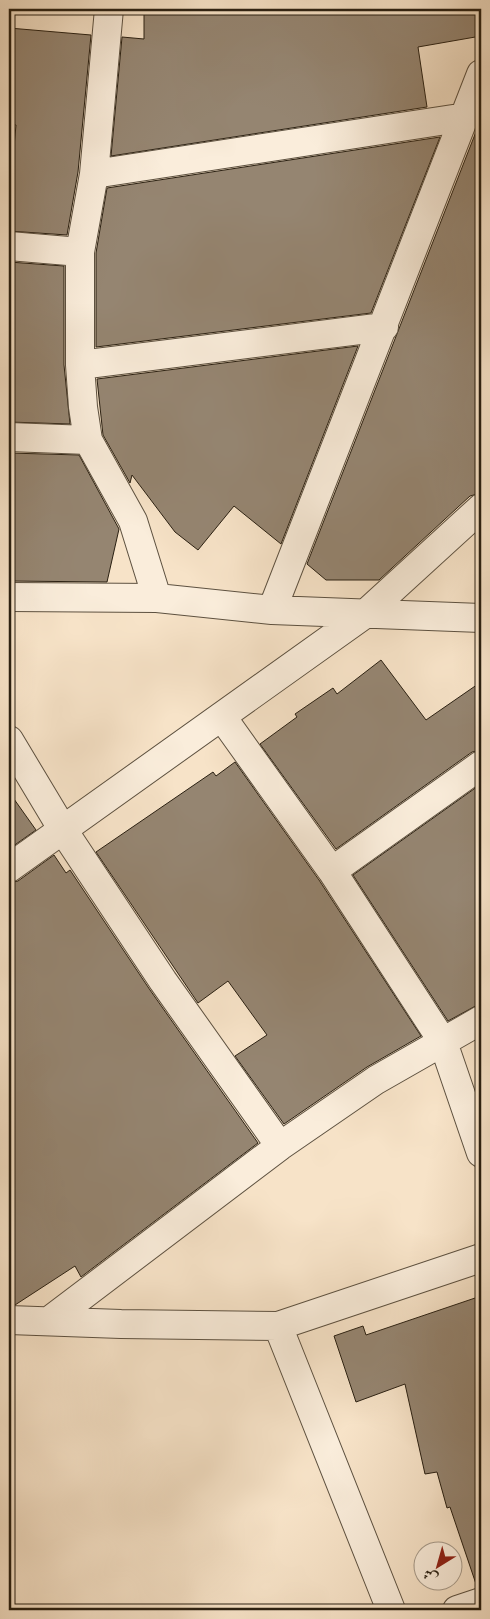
<svg xmlns="http://www.w3.org/2000/svg" width="490" height="1619" font-family="'Gentium Book Plus',Amiri,serif">
  <rect width="100%" height="100%" fill="#f7e3c8"/>
  <filter id="stains"><feTurbulence type="fractalNoise" baseFrequency=".004" numOctaves="4"/><feColorMatrix values="0 0 0 0 .2 0 0 0 0 .09 0 0 0 0 .02 0 0 0 .5 -.17"/></filter>
  <radialGradient id="worn" r=".72"><stop offset=".6" stop-color="#630" stop-opacity="0"/><stop offset="1" stop-color="#630" stop-opacity=".3"/></radialGradient>
  <!-- building -->
  <path fill="#958571" stroke="#2a2012" d="M144 9H481V36L418 47 427 107 111 156 122 37 144 39Z
    M9 28 91 35 78 172 67 235 9 231V201L16 125 9 124Z
    M481 119V493L470 496 379 580H326L307 564Z
    M440 137 371 313 96 347V253L107 188Z
    M9 262 64 266V365L70 424 9 422Z
    M358 346 281 544 234 506 198 550 175 532 132 475 130 483 103 435 97 379Z
    M9 453 79 455 119 529 107 582 9 581Z
    M381 660 426 720 481 682V750L472 752 336 849 260 744 297 717 295 714 333 688 337 694Z
    M235 762 319 880 421 1036 367 1067 284 1124 235 1056 267 1035 228 981 198 1003 96 852 213 772 216 776Z
    M481 784V1003L448 1021 353 875Z
    M9 792 36 830 9 849Z
    M54 855 66 873 70 870 150 990 258 1143 81 1277 75 1266 15 1305 9 1304V883L18 881Z
    M481 1296V1583L476 1584 450 1507 447 1508 437 1472 425 1474 405 1384 356 1402 334 1336 363 1326 366 1335Z"/>
  <g fill="none" stroke-linecap="round" stroke-linejoin="round">
    <defs>
      <path id="minor" d="M109 9 94 174 80 252V365L83 407 88 440 133 521 157 598
        M94 174 466 117
        M9 246 80 252
        M80 365 384 327
        M9 437 88 440
        M9 597 157 598 272 610 481 618
        M272 610 481 74
        M222 717 332 871 443 1042 481 1153
        M9 740 63 830 163 981 280 1146
        M9 868 365 614 481 508
        M332 871 481 765
        M9 1320 121 1324 278 1326 391 1610
        M49 1321 280 1146 376 1080 481 1020
        M278 1326 481 1258
        M457 1610 481 1602"/>
    </defs>
    <!-- minor casing -->
    <use href="#minor" stroke="#5d5140" stroke-width="30"/>
    <!-- minor -->
    <use href="#minor" stroke="#faeddb" stroke-width="28"/>
  </g>
  <!-- margin -->
  <rect width="490" height="1619" fill="none" stroke="#f7e3c8" stroke-width="30"/>
  <rect x="10" y="10" width="470" height="1599" fill="none" stroke="#2a2012" stroke-width="2.5"/>
  <rect x="15" y="15" width="460" height="1589" fill="none" stroke="#2a2012"/>
  <!-- north arrow -->
  <g transform="translate(438 1566) rotate(217)"><circle r="24" fill="#faeddb" stroke="#a79b8b"/>
  <path d="M0-4L9 19L0 12L-9 19Z" fill="#8f2418"/>
  <text y="-8" font-size="14" font-weight="bold" text-anchor="middle" fill="#2a2012">ش</text>
  </g>
  <rect width="100%" height="100%" filter="url(#stains)"/>
  <rect width="100%" height="100%" fill="url(#worn)"/>
</svg>
